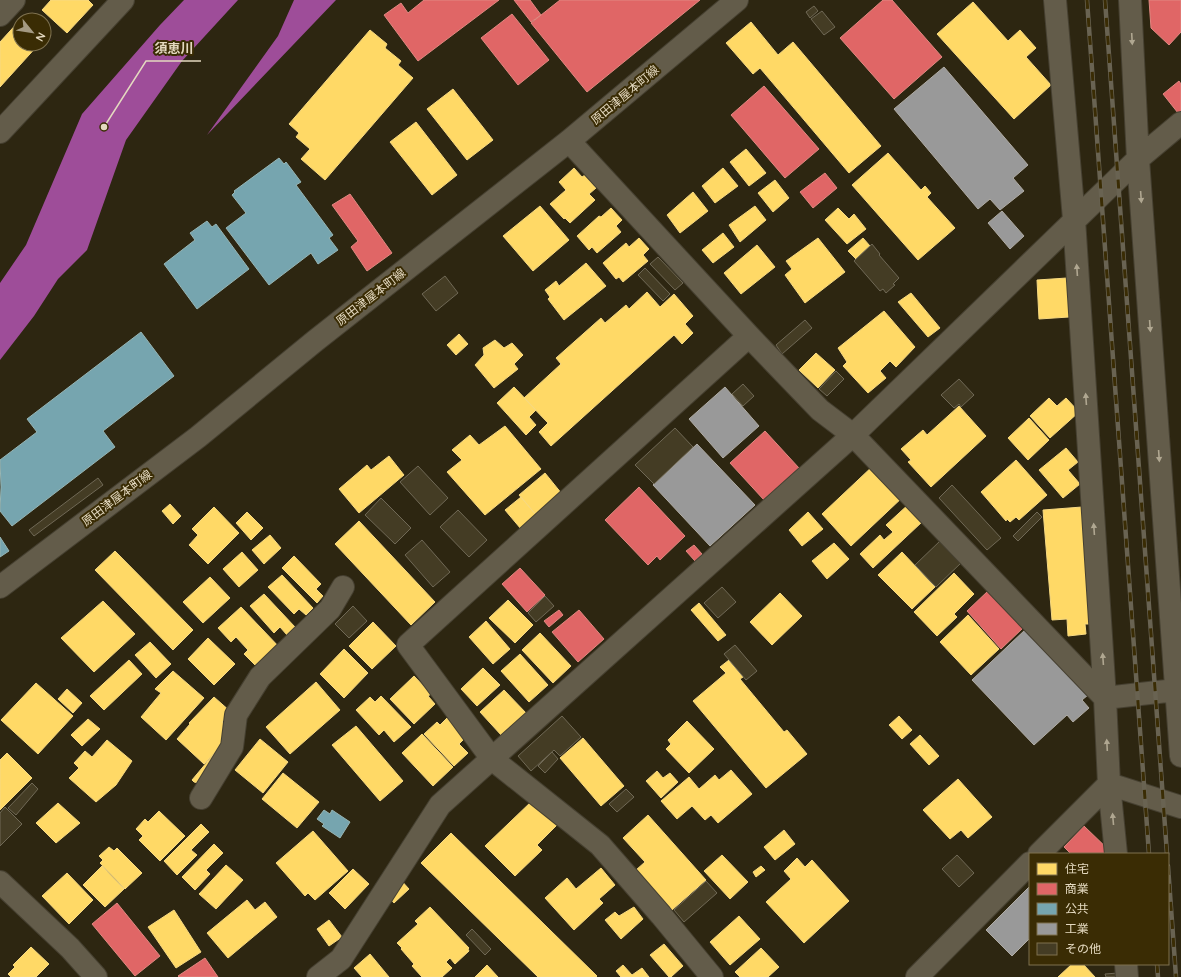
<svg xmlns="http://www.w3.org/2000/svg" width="1181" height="977" font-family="Quicksand,'Noto Sans JP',sans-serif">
  <rect width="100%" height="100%" fill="#2d2611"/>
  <!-- water -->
  <path fill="#9e4d99" d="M184 0H238L182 61 126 140 87 250 58 279 34 316 0 360V283L26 245 82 114 160 25Z
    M294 0H336L207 135 278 36Z"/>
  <!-- homes -->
  <path fill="#ffd966" stroke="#f7d981" d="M51 0H88L93 5 67 33 42 10Z
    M973 2 1008 41 1020 30 1036 48 1026 57 1051 85 1014 119 937 34Z
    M20 20V44H39L0 87V42Z
    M751 22 778 55 793 42 881 146 849 173 760 68 753 74 726 43Z
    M370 30 387 44 385 48 401 61 398 65 413 78 325 180 301 159 310 149 296 137 299 133 289 124Z
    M453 89 493 140 467 160 427 109Z
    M416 122 457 175 432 195 390 142Z
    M746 149 766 173 749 186 730 162Z
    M888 153 921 190 925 186 931 193 927 197 955 228 918 260 852 185Z
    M574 168 582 177 585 175 596 188 589 194 595 200 570 223 565 218 564 219 550 204 566 190 559 182Z
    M723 168 738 186 715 203 702 186Z
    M775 180 789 198 773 212 758 193Z
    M693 192 708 211 680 233 667 215Z
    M540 206 569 240 533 271 503 236Z
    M755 206 766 220 740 242 729 225Z
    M611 208 622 220 616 226 621 232 597 253 592 247 589 250 577 236 599 216 601 217Z
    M838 208 849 219 854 214 866 229 847 244 825 220Z
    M723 233 734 247 713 263 702 250Z
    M639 238 649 249 643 255 648 261 623 282 619 277 616 279 603 263 626 243 629 247Z
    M818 238 845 272 805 303 785 275 792 269 786 261Z
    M863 238 870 246 856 259 848 251Z
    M757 245 775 267 741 294 724 273Z
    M586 263 606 286 564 320 548 299 550 297 545 290 556 281 559 286Z
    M1067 278 1069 317 1039 319 1037 280Z
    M647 292 660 307 674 294 693 316 685 324 693 333 682 344 674 335 551 446 539 432 548 423 524 398 561 364 556 358 601 318 605 323 626 305 629 309Z
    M911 293 940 328 928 337 898 302Z
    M884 311 915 347 896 367 890 361 880 371 886 378 868 393 843 366 847 362 838 348Z
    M459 334 468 344 456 355 447 345Z
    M495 340 504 348 512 343 523 355 514 364 518 369 494 388 475 365 484 355 483 348Z
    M816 353 835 370 818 388 799 370Z
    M514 387 536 410 529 417 536 425 526 435 497 403Z
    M1049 398 1057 406 1066 398 1079 412 1050 438 1030 416Z
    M959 406 986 436 931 487 908 462 911 460 901 449 923 430 927 435Z
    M1029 418 1049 440 1028 460 1008 438Z
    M505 426 541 469 485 515 447 472 462 460 452 450 470 435 479 445Z
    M1066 448 1078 462 1068 470 1080 484 1063 498 1039 470Z
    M389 456 404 475 359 513 339 489 367 465 371 470Z
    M1016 460 1047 495 1019 520 1016 517 1010 522 1007 519 1006 521 981 492Z
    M875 464 905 495 851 546 822 514Z
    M545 473 562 494 537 516 519 495Z
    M521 497 537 516 521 529 505 510Z
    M910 503 922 522 873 568 860 554 880 535 884 540 893 532 886 525Z
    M170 504 181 516 173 524 162 511Z
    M214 507 239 533 208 564 189 545 198 535 192 529Z
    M1082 507 1091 624H1085L1086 634 1068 636 1067 619 1052 620 1043 510Z
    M247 512 263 528 251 540 236 523Z
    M808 512 823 529 802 546 789 530Z
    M359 521 435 602 411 625 335 544Z
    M270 535 281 548 264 564 252 550Z
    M834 543 849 559 827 579 812 561Z
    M115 551 193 630 173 650 95 570Z
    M242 552 258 570 239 587 223 569Z
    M902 552 935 587 912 609 878 575Z
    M294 556 321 584 316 589 323 596 317 603 282 568Z
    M954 573 974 594 954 614 957 617 937 636 914 612Z
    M282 575 313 608 306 615 299 609 294 614 268 587Z
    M210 577 230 598 203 623 183 602Z
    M780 593 802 616 772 645 750 622Z
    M264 594 295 627 287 635 280 627 274 633 250 606Z
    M508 600 533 625 515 643 489 618Z
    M103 601 135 634 94 672 61 638Z
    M699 603 726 635 718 641 691 610Z
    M241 607 281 649 260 670 244 654 248 650 236 637 231 642 218 628Z
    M968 615 999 649 971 675 940 642Z
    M486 621 510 649 493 664 469 637Z
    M373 622 396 646 372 669 349 646Z
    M540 633 571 666 553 683 522 650Z
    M208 638 235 664 214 685 188 659Z
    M150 642 171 664 156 678 135 655Z
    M344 649 368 673 344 698 320 674Z
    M520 654 548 685 529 702 501 671Z
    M129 660 142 674 104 710 90 696Z
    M729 660 743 677 740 679 784 732 787 730 807 754 766 788 693 701 726 673 720 667Z
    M483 668 500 685 477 706 461 689Z
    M173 671 204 698 166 740 141 717 161 693 155 689Z
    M414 676 431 694 428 696 435 704 414 724 390 699Z
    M316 682 340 710 290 754 266 727Z
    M36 683 73 716 38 754 1 720Z
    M67 689 82 703 73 713 58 699Z
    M504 690 527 714 502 736 480 712Z
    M381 696 411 727 394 742 384 730 379 735 356 710 370 697 375 702Z
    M214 697 231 712 222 722 229 728 225 742 204 764 177 739 190 724 189 723Z
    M899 716 912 730 902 739 889 725Z
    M448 717 467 736 459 744 468 753 454 766 424 734 437 722 440 725Z
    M88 719 100 729 82 746 71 735Z
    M687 721 714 749 689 773 666 749 671 744 668 740Z
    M356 726 403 781 380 801 332 745Z
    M422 734 453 767 433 786 402 753Z
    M920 735 939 756 929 765 910 744Z
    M583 738 624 786 601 806 560 758Z
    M260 739 288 762 263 793 235 770Z
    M107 740 132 761 116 785 96 802 69 778 79 768 74 763 85 751 92 757Z
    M218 749 203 784 194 782 192 780Z
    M7 753 32 778 0 810V760Z
    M731 770 752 794 718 823 711 815 705 820 692 806 677 819 661 801 689 777 699 789 715 775 719 780Z
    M657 771 663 778 670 773 678 782 661 798 646 781Z
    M283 773 319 802 297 828 262 799Z
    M958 779 992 817 968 838 961 830 950 839 923 810Z
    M533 800 557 825 537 845 542 850 515 876 485 846Z
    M58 803 80 823 56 843 36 823Z
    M159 811 185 836 160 861 139 840 143 836 136 829 145 819 148 822Z
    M648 815 706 880 672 910 636 870 645 862 623 838Z
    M201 824 209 832 191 850 197 855 177 875 164 861Z
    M784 830 795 844 775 860 764 847Z
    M313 831 348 871 315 900 308 893 305 896 276 863Z
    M451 833 597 976 596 977H538L421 863Z
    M214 844 223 853 206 870 210 874 195 890 182 877Z
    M109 847 114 851 117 848 142 873 125 889 100 863 103 860 99 856Z
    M722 855 748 882 730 899 704 871Z
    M797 858 805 867 812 860 849 901 804 943 766 902 791 879 784 871Z
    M226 865 243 880 216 909 199 894Z
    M102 866 124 889 105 907 83 885Z
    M761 866 765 870 756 877 753 872Z
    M601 868 615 885 599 899 603 903 574 930 545 898 567 878 576 889Z
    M353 869 369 884 345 909 329 893Z
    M67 873 93 900 69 924 42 896Z
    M399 878 409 889 394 903 389 897Z
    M247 900 255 910 265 902 277 917 228 958 207 933Z
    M430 907 469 948 468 949 469 951 455 964 450 958 446 962 452 968 442 977H422L412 966 414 964 401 949 402 948 397 943 418 924 415 921Z
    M634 907 643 919 621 939 605 920 615 912 619 916Z
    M174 910 201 952 176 968 148 927Z
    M739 916 760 939 730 965 710 942Z
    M329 920 342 937 329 946 317 929Z
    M664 944 683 966 671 977H669L650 955Z
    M31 947 49 964 36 977H11L8 974 15 967 13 965Z
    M761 948 779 967 768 977H740L735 972Z
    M370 954 389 977H362L354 968Z
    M1072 964H1083L1095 977H1058Z
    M487 965 498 977H475Z
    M623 965 632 975 642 968 649 977H621L616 971Z"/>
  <!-- shops -->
  <path fill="#e06666" stroke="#e18881" d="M424 0H499L418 61 384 15 401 3 408 13Z
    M514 0H530L541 15 531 22Z
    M560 0H700L587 92 531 23Z
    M883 0H892L942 57 894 99 840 38Z
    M1149 0H1181V32L1169 45 1151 28Z
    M512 14 549 60 518 85 481 38Z
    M1179 81 1181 84V111L1178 113 1163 94Z
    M764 86 819 149 785 178 731 115Z
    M825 173 837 188 813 208 800 192Z
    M350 194 392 253 367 271 351 247 358 241 332 205Z
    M765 431 799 468 764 500 730 463Z
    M639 487 685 536 660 560 657 556 648 565 605 520Z
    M694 545 702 554 695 561 686 551Z
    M520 568 545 595 527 612 502 584Z
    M989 590 1023 628 1001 649 967 611Z
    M559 610 563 615 549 627 544 621Z
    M579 610 604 639 578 662 552 632Z
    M1084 826 1112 853V854H1071L1064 847Z
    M117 903 160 956 135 976 92 924Z
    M205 958 218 977H179L178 976Z"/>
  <!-- public -->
  <path fill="#76a5af" stroke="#97b5b4" d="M279 158 284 164 286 162 301 182 296 185 333 235 329 238 338 250 318 264 311 253 269 285 226 228 246 213 232 195 235 192 234 191Z
    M207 221 212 227 216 224 249 269 197 309 164 264 195 240 190 233Z
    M141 332 174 376 103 431 115 447 12 526 0 511 1 487 0 460 37 432 27 419Z
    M0 537 9 551 0 557Z
    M324 810 330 814 332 810 350 822 340 838 322 826 324 824 317 819Z"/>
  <!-- industry -->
  <path fill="#999" stroke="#b0aca5" d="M944 67 1028 165 1013 178 1024 191 1000 210 990 199 978 209 894 109Z
    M1002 211 1024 236 1010 249 988 223Z
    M725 387 759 426 723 458 689 419Z
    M697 444 755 505 710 546 653 485Z
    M1026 629 1088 695 1082 700 1089 708 1073 722 1067 715 1034 745 972 680Z
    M1030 886V938L1012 956 986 930Z"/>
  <!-- building -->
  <path fill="#443c24" stroke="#706956" d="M814 6 818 11 810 18 806 12Z
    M822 11 835 27 824 35 811 19Z
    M872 244 880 254 879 255 899 278 893 284 895 285 886 293 883 289 880 291 854 261Z
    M658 257 683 283 675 290 650 264Z
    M645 268 670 294 663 301 638 275Z
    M445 276 458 293 436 311 422 294Z
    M805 320 812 328 782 354 776 345Z
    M836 371 844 379 827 396 819 389Z
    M959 379 974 395 961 407 959 404 954 408 941 395Z
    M743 384 754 396 743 406 732 394Z
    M675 428 693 447 654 484 635 465Z
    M418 466 448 498 430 515 400 482Z
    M98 478 103 485 34 536 29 530Z
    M952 485 1001 538 987 550 939 498Z
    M381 498 411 528 395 544 365 515Z
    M458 510 487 540 469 557 440 527Z
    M1037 512 1042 517 1018 541 1013 536Z
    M422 540 450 572 433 587 405 555Z
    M941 540 962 562 936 587 915 565Z
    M722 587 736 602 718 618 704 603Z
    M545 596 554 606 536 622 528 613Z
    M353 606 367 621 349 638 335 624Z
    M735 645 757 671 746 680 724 654Z
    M562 716 581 737 560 756 554 750 531 771 518 756Z
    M552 752 558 759 545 773 538 766Z
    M32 783 38 789 16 815 8 808Z
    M626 789 634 797 617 812 609 804Z
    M5 807 22 824 0 846V813Z
    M957 855 974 873 959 887 942 869Z
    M706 881 717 893 684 922 674 910Z
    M472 929 491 949 485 955 466 935Z
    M1118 973V977H1106L1105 974Z"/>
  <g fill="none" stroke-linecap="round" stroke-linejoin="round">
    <defs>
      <path id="minor" d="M1055 0 1074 219 1105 698 1109 784 1116 854
        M1130 0 1138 159 1181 756
        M0 15 14 0
        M0 132 123 0
        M569 141 749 336 820 410 853 435 1105 698
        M0 587 198 437 315 341 569 141 737 0
        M1105 698 1176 690 1181 686
        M1109 784 1181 807
        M201 798 232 747 236 715 260 677 330 609 343 587
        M1039 854 1109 784
        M0 882 70 948 96 977
        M1126 964 1127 977
        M318 977 341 959 440 805 853 435 1138 159 1181 123
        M712 977 661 915 600 845 492 759 408 645 749 336
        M917 977 1030 863"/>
    </defs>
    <!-- minor casing -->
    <use href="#minor" stroke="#464031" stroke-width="24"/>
    <!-- minor -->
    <use href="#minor" stroke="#635c4a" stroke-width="22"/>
    <defs>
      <path id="rail" d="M1087 0 1149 854
        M1105 0 1167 854
        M1168 866 1176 977
        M1157 964 1158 977"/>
    </defs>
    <!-- rail casing -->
    <use href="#rail" stroke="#696352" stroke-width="4.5"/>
    <!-- rail -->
    <use href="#rail" stroke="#3a2c04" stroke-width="3" stroke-dasharray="9" stroke-linecap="butt"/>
  </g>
  <!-- one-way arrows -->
  <defs><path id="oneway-solid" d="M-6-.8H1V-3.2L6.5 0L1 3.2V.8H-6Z"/></defs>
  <g fill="#b0a791">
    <use href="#oneway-solid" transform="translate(1132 39) rotate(87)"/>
    <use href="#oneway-solid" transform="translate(1141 197) rotate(86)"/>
    <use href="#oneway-solid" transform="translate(1077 270) rotate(-94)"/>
    <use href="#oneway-solid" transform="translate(1150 326) rotate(86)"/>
    <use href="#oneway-solid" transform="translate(1086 399) rotate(-94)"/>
    <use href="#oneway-solid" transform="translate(1159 456) rotate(86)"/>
    <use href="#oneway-solid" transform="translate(1094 529) rotate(-94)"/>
    <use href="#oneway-solid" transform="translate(1103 659) rotate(-94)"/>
    <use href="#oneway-solid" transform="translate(1107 745) rotate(-93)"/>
    <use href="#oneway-solid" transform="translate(1113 819) rotate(-95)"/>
  </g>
  <g text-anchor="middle" stroke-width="4" stroke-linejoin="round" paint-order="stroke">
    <!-- street labels -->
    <g font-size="12" fill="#e4d9c0" stroke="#3a2c04">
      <text transform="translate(625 95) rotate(-40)" y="4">原田津屋本町線</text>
      <text transform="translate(371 297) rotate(-38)" y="4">原田津屋本町線</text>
      <text transform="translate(117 498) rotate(-37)" y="4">原田津屋本町線</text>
    </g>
  </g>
  <!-- callouts -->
  <path fill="none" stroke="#e4d9c0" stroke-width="1.5" d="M104 127L146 61H201"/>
  <circle fill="#e4d9c0" stroke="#3a2c04" stroke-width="1.5" cx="104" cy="127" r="4"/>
  <g font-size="13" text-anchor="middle" font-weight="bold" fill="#e4d9c0" stroke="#3a2c04" stroke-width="4" stroke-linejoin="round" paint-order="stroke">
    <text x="174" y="53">須恵川</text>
  </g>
  <!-- legend -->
  <rect x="1029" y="853" width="140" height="112" fill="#3a2c04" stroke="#7e714f"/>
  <rect x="1037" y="863" width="20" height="12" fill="#ffd966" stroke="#7e714f"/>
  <text x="1065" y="873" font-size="12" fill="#e4d9c0">住宅</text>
  <rect x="1037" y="883" width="20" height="12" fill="#e06666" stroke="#7e714f"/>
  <text x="1065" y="893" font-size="12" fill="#e4d9c0">商業</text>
  <rect x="1037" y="903" width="20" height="12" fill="#76a5af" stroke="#7e714f"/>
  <text x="1065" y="913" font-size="12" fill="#e4d9c0">公共</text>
  <rect x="1037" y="923" width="20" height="12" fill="#999999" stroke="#7e714f"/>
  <text x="1065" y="933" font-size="12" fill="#e4d9c0">工業</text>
  <rect x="1037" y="943" width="20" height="12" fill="#443c24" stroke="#7e714f"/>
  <text x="1065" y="953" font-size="12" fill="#e4d9c0">その他</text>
  <!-- north arrow -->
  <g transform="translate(32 32) rotate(120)"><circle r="19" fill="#3a2c04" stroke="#7e714f"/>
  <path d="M0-3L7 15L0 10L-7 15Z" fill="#a49a83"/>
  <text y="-6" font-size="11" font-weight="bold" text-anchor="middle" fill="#e4d9c0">N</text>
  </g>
</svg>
